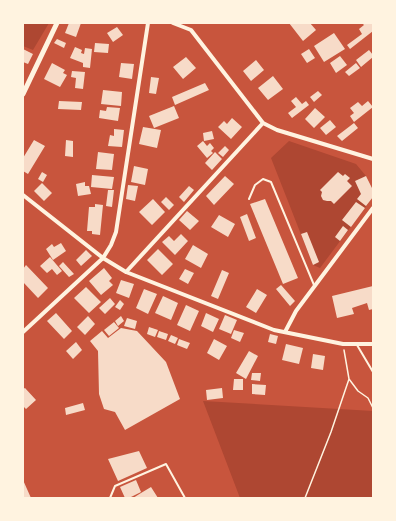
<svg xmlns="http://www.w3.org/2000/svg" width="396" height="521" font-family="Barlow,sans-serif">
  <rect width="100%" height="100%" fill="#c8553d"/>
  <!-- green -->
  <path fill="#ae4732" d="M23 23H49L33 50 23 46Z
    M289 141 356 164 366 176 373 190V197L320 268 313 265 271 158Z
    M203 401 373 411V498H240Z"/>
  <!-- building -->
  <path fill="#f7dbc8" d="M69 23H81L76 37 65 33Z
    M289 23H310L316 30 303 41Z
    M362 23H373V31L350 49 347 45 362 34 359 29 364 25Z
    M117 27 123 35 113 42 107 33Z
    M334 33 345 49 324 62 314 46Z
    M57 39 66 43 64 48 54 43Z
    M95 43 109 44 108 53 94 52Z
    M75 47 82 50 81 53 84 54 85 48 92 49 90 68 83 67V63L70 58Z
    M23 49 33 54 28 64 23 62Z
    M309 49 315 58 307 63 301 54Z
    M369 50 373 55V57L361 67 356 60Z
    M340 56 347 65 336 73 330 63Z
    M186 57 196 68 183 79 173 67Z
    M256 60 264 70 251 81 243 71Z
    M52 63 65 70 63 73 67 75 60 87 44 79Z
    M121 63 134 64 132 79 119 77Z
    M356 63 360 68 349 76 345 72Z
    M72 71 85 72 83 89 75 88 76 78 71 77Z
    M273 76 283 89 268 100 258 88Z
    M151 77 159 78 156 94 149 93Z
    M205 83 209 90 175 105 172 97Z
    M103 90 122 92 121 106 101 104Z
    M318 91 322 95 314 102 310 97Z
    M296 97 302 104 306 101 309 105 292 118 288 113 296 107 291 101Z
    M59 101 82 102 81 110 58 109Z
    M368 101 373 107 354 122 350 116 354 113 350 108 358 102 362 106Z
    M174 106 179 118 154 128 149 116Z
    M107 107 120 108 118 121 99 118 100 110 106 111Z
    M315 108 325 117 314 128 305 119Z
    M232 118 242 127 231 139 218 127 224 121 227 124Z
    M330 120 336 127 326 135 320 128Z
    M354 123 358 128 342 141 337 136Z
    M143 127 161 130 157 148 139 144Z
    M114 129 124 130 122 147 108 146 110 135 114 136Z
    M212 131 214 139 204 141 203 133Z
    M34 140 45 146 28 174 23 171V158Z
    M66 140 73 141V157L65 156Z
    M203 141 207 146 210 143 214 148 211 151 213 153 207 158 197 146Z
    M225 146 229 150 223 157 218 153Z
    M98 152 114 154 112 170 96 169Z
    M215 152 222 159 212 170 205 163Z
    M134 166 148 169 145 185 131 182Z
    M42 172 47 175 43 182 38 179Z
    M338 172 343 176 345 174 350 178 347 181 352 186 334 204 331 201H327L323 200 321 196 322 192 320 190Z
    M92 175 114 177 112 189 91 187Z
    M225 176 234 184 214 205 206 196Z
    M366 176 373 190V197L366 206 357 199 361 194 355 181Z
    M85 182V186H89L91 194 78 196 76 184Z
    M42 183 52 193 44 201 34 191Z
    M128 185 138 186 135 201 126 199Z
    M189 186 194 190 184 202 179 197Z
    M108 190H114L112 207 106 206Z
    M166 197 174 205 169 210 161 202Z
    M153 199 165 212 152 225 139 212Z
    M265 199 298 278 283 284 250 204Z
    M356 202 365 208 351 227 342 220Z
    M95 204 103 205 100 235 92 234V231H87L89 207H95Z
    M187 211 199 221 190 230 179 220Z
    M247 214 256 238 249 241 240 217Z
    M219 215 235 224 228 237 211 227Z
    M343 226 348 230 340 241 335 237Z
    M307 232 319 262 313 265 301 234Z
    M181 234 188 241 175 255 162 242 169 236 174 241Z
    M61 243 66 251 53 260 46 249 52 244 54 247Z
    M193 245 208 254 201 268 185 259Z
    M158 249 173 264 162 275 147 260Z
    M86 250 92 256 81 266 76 260Z
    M50 257 62 271 57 275 52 269 47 273 40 266Z
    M63 262 74 274 69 277 59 266Z
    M26 265 48 288 38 298 23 282V269Z
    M104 268 112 278 109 281 113 285 101 295 89 281Z
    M185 269 194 273 188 284 179 279Z
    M222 270 229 273 218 299 211 296Z
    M121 280 134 284 129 298 116 293Z
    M281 285 295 301 290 306 276 289Z
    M373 286V309L369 310 367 303 352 308 354 314 337 318 332 296Z
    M86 287 101 302 89 313 74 298Z
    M144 289 157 294 148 314 136 308Z
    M257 289 267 295 256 313 246 307Z
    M163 296 178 303 171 320 155 313Z
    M110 298 115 304 105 314 99 308Z
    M120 300 124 304 120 310 115 307Z
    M186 305 199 311 190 331 177 325Z
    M56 313 72 331 64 339 47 321Z
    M206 313 219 319 213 332 201 326Z
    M225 315 237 320 231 334 219 329Z
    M88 316 95 324 85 335 77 327Z
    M121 316 124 321 118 326 115 321Z
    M127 318 137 321 135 329 124 326Z
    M114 322 119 328 109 336 104 330Z
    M149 327 158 330 155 337 147 334Z
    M121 328 137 331 166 362 180 399 125 430 115 412 104 409 99 394 98 351 90 341 102 331 108 338Z
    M234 330 244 333 240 342 231 338Z
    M159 331 168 334 166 340 157 337Z
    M270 334 278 336 276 344 268 342Z
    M171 335 178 338 175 344 168 341Z
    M179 339 190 343 187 349 177 345Z
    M214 339 227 346 219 360 207 353Z
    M76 342 82 350 73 359 66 351Z
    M286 344 303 348 299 364 282 360Z
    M249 351 258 356 246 379 236 373Z
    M313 354 325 356 323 370 311 368Z
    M252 373H261L260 381 251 380Z
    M234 379H243V390H233Z
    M252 384 266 385 265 395 252 394Z
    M25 388 36 400 26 409 23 406V389Z
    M222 388 223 398 207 400 206 390Z
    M83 403 85 410 66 415 65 408Z
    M139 451 147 468 118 481 108 459Z
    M23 480 31 498H23Z
    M136 480 141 492 129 498H125L120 487Z
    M151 487 158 498H133L141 493Z"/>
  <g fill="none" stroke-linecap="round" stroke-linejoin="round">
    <!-- path -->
    <path stroke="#fff3e0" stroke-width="1.5" d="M349 379 358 391 368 398 373 408
      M305 498 331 432 349 379 344 350"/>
    <!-- service -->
    <path stroke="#fff3e0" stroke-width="2" d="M249 199 255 185 263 179 271 182 314 285
      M357 345 373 372
      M110 498 115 486 166 464 185 498"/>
    <!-- minor -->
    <path stroke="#fff3e0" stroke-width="4" d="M173 23 191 30 263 123 277 130 373 159
      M23 195 103 258 126 272 274 330 343 344H373
      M126 272 263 123
      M23 332 103 258 111 245 116 232 148 23
      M285 332 296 311 373 208"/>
    <!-- tertiary -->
    <path stroke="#fff3e0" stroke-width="5" d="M23 94 57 23"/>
  </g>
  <!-- border -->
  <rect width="396" height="521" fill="none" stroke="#fff3e0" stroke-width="48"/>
</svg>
